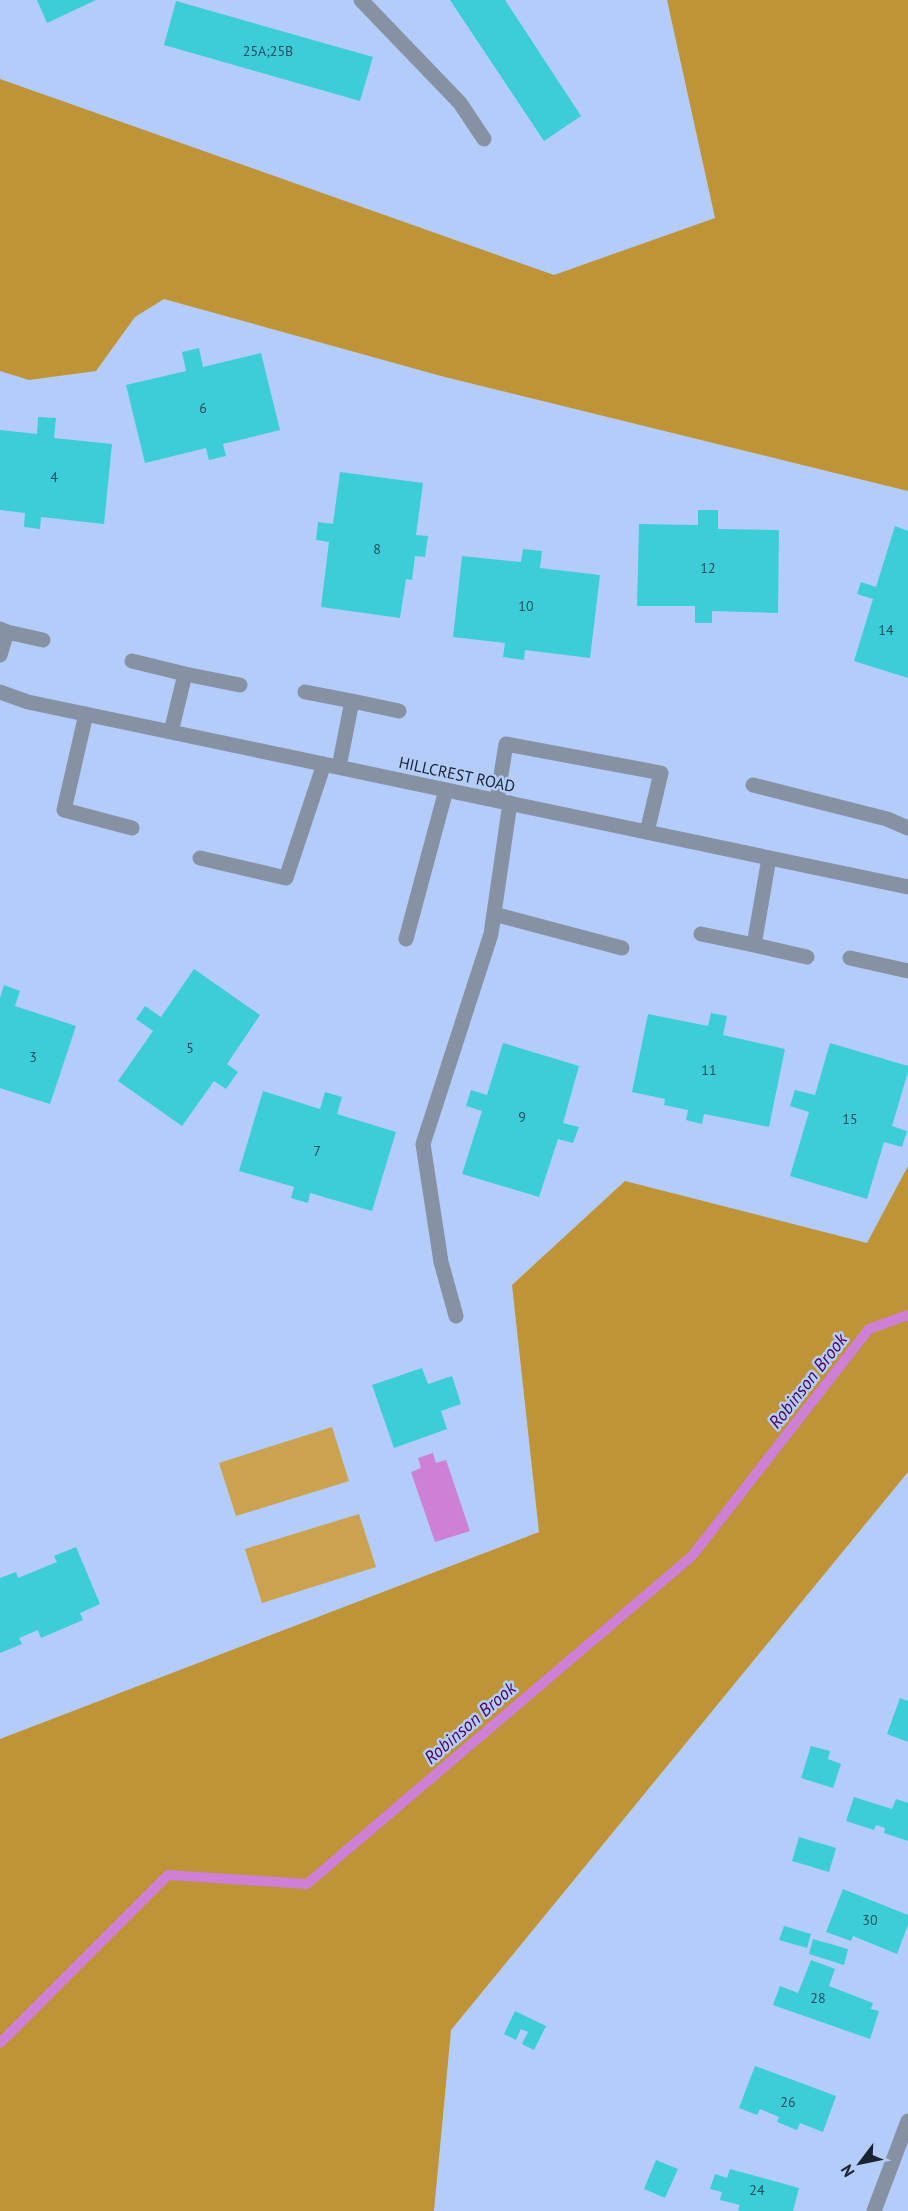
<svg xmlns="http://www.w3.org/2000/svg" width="908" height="2211" font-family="'PT Sans',sans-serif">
  <rect width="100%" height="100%" fill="#b4ccfa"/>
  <!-- green -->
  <path fill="#cba250" d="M332 1427 349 1481 236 1516 219 1463Z
    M359 1514 376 1567 262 1603 245 1549Z"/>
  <!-- forest -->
  <path fill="#bf9438" d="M667 0H908V491L441 376 164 299 135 317 96 371 29 380 0 371V79L554 275 715 218Z
    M908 1166V1472L451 2030 434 2211H0V1739L539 1532 512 1285 625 1181 867 1243Z"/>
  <!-- water -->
  <path fill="#ce7fd6" d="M433 1453 436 1463 446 1460 470 1531 435 1542 411 1472 421 1468 418 1458Z"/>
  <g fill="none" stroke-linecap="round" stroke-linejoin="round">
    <!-- stream -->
    <path stroke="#ce7fd6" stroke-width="10" d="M0 2043 168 1875 307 1884 692 1556 869 1329 908 1315"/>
  </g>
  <!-- building -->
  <path fill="#3dcdd9" d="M37 0H96L47 23Z
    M450 0H505L581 116 544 141Z
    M176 1 373 57 360 101 164 45Z
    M199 348 203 367 261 353 280 430 223 444 226 456 209 460 206 448 145 463 126 385 186 371 182 352Z
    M38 417 56 418 54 438 112 444 104 524 41 517 40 529 24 527 25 513 0 510V430L37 434Z
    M340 472 423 483 416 535 428 536 425 557 415 556 412 580 406 579 400 618 321 607 329 542 316 540 318 522 333 524Z
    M698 510H718V529L779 530 778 613 712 611V623H695V606H637L639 524 698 525Z
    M895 526 908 531V678L854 661 873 599 857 594 861 582 876 587Z
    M523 549 542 551 540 568 600 575 590 658 525 650 524 660 503 657 505 643 453 637 462 556 521 562Z
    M194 969 260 1015 227 1064 238 1072 226 1089 214 1081 182 1126 118 1081 153 1031 136 1019 145 1006 161 1017Z
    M4 985 20 991 15 1006 76 1026 50 1104 0 1088V998Z
    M711 1013 727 1016 723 1035 785 1049 769 1127 704 1114 702 1124 686 1120 688 1110 664 1105 665 1099 632 1092 648 1014 708 1026Z
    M503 1043 579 1066 563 1123 579 1127 573 1143 558 1139 539 1197 462 1174 482 1111 466 1106 471 1090 487 1095Z
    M830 1043 908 1066V1072L892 1126 907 1131 902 1147 884 1142 867 1199 790 1176 809 1112 790 1106 795 1090 815 1095Z
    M263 1091 320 1109 325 1092 342 1097 337 1114 396 1132 372 1211 310 1193 308 1203 291 1198 294 1187 239 1171Z
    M422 1368 428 1384 452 1376 461 1404 441 1411 447 1429 394 1448 372 1385Z
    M76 1547 100 1604 80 1613 83 1620 41 1638 38 1630 19 1638 22 1644 0 1653V1578L16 1572 18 1578 57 1562 54 1556Z
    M900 1698 908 1701V1742L887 1734Z
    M811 1746 830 1751 828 1759 841 1764 833 1788 801 1778Z
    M854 1797 892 1809 896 1799 908 1803V1841L884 1833 885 1828 876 1825 874 1830 846 1821Z
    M799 1837 836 1848 829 1872 792 1861Z
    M843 1889 908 1915V1925L897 1954 853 1936 851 1941 826 1932Z
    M784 1926 811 1934 807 1948 779 1940Z
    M813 1939 848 1949 844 1965 809 1954Z
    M811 1960 835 1969 829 1986 873 2003 871 2009 879 2011 870 2039 773 2005 780 1986 798 1993Z
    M515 2011 546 2026 534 2050 522 2044 528 2032 521 2029 516 2040 504 2034Z
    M755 2066 836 2096 823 2132 800 2123 797 2130 777 2122 779 2117 760 2109 757 2115 739 2108Z
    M656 2160 678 2169 665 2198 644 2189Z
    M730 2169 799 2188 793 2211H741L738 2210 740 2205 720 2200 722 2192 710 2189 715 2174 727 2178Z"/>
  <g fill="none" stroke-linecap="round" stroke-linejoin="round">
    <!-- minor -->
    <path stroke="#8691a4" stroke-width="15" d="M361 0 460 103 484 139
      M0 629 7 632 0 655
      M7 632 43 640
      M132 661 185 674
      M0 692 28 702 908 887
      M305 692 352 701
      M86 714 64 810 132 828
      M171 732 185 674 240 685
      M339 767 352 701 399 711
      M753 785 887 819 908 828
      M497 800 506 744 661 773 647 832
      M200 858 286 878 324 764
      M769 858 754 945 807 957
      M494 914 622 948
      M701 934 754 945
      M406 939 446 790
      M850 958 908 971
      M456 1316 441 1262 423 1144 491 934 510 803
      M874 2211 908 2121"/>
  </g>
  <g text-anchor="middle" stroke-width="5" stroke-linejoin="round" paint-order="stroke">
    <!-- number labels -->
    <g font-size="14" fill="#234e5d">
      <text x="268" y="56">25A;25B</text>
      <text x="203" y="413">6</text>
      <text x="54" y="482">4</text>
      <text x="377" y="554">8</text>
      <text x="708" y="573">12</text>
      <text x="526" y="611">10</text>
      <text x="886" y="635">14</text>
      <text x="190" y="1053">5</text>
      <text x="33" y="1062">3</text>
      <text x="709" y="1075">11</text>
      <text x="522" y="1122">9</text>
      <text x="850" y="1124">15</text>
      <text x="317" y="1156">7</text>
      <text x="870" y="1925">30</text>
      <text x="818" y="2003">28</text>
      <text x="788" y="2107">26</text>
      <text x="757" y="2195">24</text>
    </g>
    <!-- street labels -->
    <g font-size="16" fill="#1a2334" stroke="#b4ccfa">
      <text transform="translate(457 774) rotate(12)" y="6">HILLCREST ROAD</text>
    </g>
    <!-- water labels -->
    <g font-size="18" font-style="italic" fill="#4d0056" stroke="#b4ccfa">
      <text transform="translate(808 1381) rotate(-52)" y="6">Robinson Brook</text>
      <text transform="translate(470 1723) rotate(-41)" y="6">Robinson Brook</text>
    </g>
  </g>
  <!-- north arrow -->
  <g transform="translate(860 2163) rotate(238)" stroke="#b4ccfa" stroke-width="4.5" paint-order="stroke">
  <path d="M0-4.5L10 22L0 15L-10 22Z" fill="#1a2334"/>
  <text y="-9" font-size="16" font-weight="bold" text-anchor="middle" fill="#1a2334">N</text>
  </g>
</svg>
